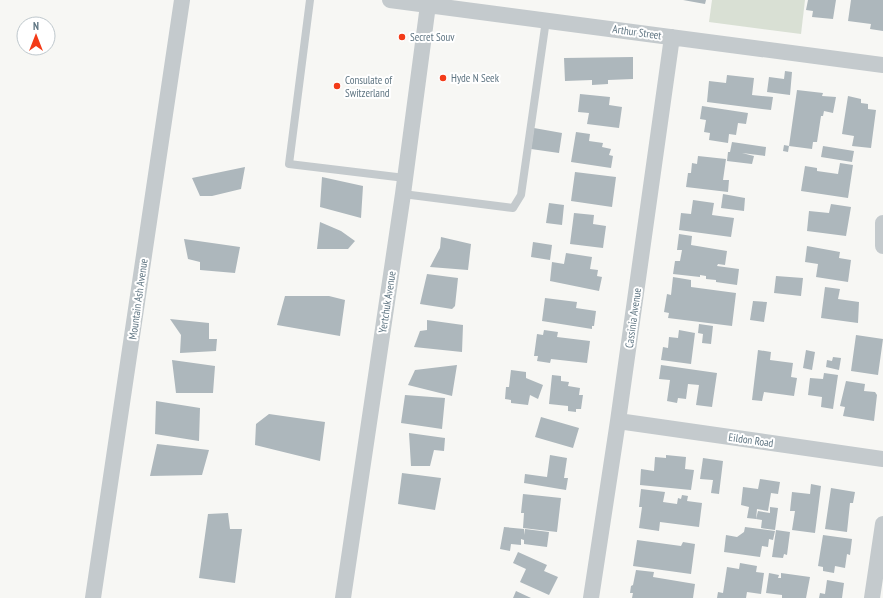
<svg xmlns="http://www.w3.org/2000/svg" width="883" height="598" font-family="'PT Sans Narrow',sans-serif">
  <rect width="100%" height="100%" fill="#f7f7f4"/>
  <!-- green -->
  <path fill="#d9e0d4" d="M712 0H805L801 34 709 22Z"/>
  <!-- building -->
  <path fill="#adb7bc" d="M683 0H706L705 4Z
    M808 0H836L833 19 812 17 813 11 806 10Z
    M851 0H883V31L870 29 871 24 848 21Z
    M633 57V79L608 80V84L592 85V80L565 81 564 58Z
    M785 71 792 72 790 95 767 92 769 77 784 79Z
    M727 75 754 78 752 95 773 97 771 110 707 102 709 81 726 83Z
    M797 90 823 93 822 96 836 97 833 113 824 111 823 116H821L817 142H813L812 149 789 146Z
    M580 94 610 97 609 105 622 107 619 128 587 124 589 113 578 112Z
    M848 96 861 99V103L868 104V109L876 110 871 148 852 146 854 136 842 134Z
    M702 106 748 113 746 124 738 123 736 135 729 134 728 143 709 140 710 133 704 132 706 120 700 119Z
    M534 128 562 133 559 153 531 149Z
    M576 132 590 134 589 141 603 143 602 147 611 149 609 155 613 156 611 168 571 162Z
    M732 142 766 147 765 156 742 153 754 156 752 164 727 161 728 152H730Z
    M784 145 789 146 788 152 783 151Z
    M823 146 854 151 852 162 821 157Z
    M698 156 726 159 723 180H729L728 192 686 187 688 173H691L692 163 697 164Z
    M840 163 853 165 848 198 801 191 805 166 817 168V171L838 174Z
    M245 167 241 189 212 196H200L192 178Z
    M575 172 616 177 612 207 571 201Z
    M322 177 363 186 361 218 320 207Z
    M723 194 745 198 744 211 721 208Z
    M693 200 714 203 712 215 734 218 731 237 679 230 681 213 691 214Z
    M549 203 564 205 562 225 546 223Z
    M831 204 851 207 846 236 807 231 809 211 829 213Z
    M574 213 594 215 593 224 606 226 603 248 570 244Z
    M320 222 341 231 355 241 348 249H317Z
    M679 234 692 236 691 245 727 251 725 265 718 264 717 266 739 269 737 285 716 282V280L706 279V276L700 275V277L673 274 675 261H680L682 250H677Z
    M441 237 471 244 468 270 430 267 440 248Z
    M184 239 240 247 235 273 200 270V262L188 259Z
    M533 242 552 245 550 260 531 257Z
    M807 246 840 252 839 258 851 260 848 282 816 277 818 264 805 262Z
    M566 253 592 257 590 269 598 270 597 276 602 277 599 291 550 281 552 262 564 264Z
    M427 274 458 278 455 306 452 309 420 304Z
    M776 276 803 278 801 296 774 293Z
    M673 277 691 280V287L736 293 732 326 668 318 669 313 664 312 667 294 671 295Z
    M825 287 840 289 838 299 859 302 858 323 821 318Z
    M285 296H329L345 300 340 336 277 325Z
    M545 298 577 302 576 308 596 311 594 326H592V329L542 321Z
    M753 301 767 302 764 322 750 320Z
    M170 319 209 323V339H217L216 351 180 353 181 335Z
    M427 320 463 325 462 352 414 347 420 331 427 330Z
    M699 324 713 326 711 344 702 343 703 334 698 333Z
    M544 330 558 332 557 337 590 341 587 363 551 359 550 363 537 361 538 356H534L537 334 543 335Z
    M679 330 695 333 691 364 661 360 663 347 668 348 669 337 678 338Z
    M856 335 883 339 878 375 851 371Z
    M758 350 771 352 770 360 793 363 791 377 797 378 794 396 764 392 762 401 752 400Z
    M806 350 815 352 812 370 803 368Z
    M833 357 841 358 839 370 826 367 827 360 832 361Z
    M172 360 215 366 213 393H176Z
    M457 365 452 396 408 385 415 370Z
    M661 365 717 373 712 407 696 405 699 385 688 384 686 399 678 398 677 403 667 401 670 380 659 379Z
    M511 370 526 372V378L543 385 538 399 530 395 528 405 511 403V400L505 399 506 387H509Z
    M824 373 838 375 833 409 821 407 822 397 808 395 810 378 823 379Z
    M552 375 561 376V381L569 382 568 386 580 388 579 395H583L581 409H576V412L568 411V406L549 404Z
    M846 381 865 384 864 391 875 392 877 395 874 421 843 416 845 407 840 406Z
    M405 395 445 398 442 429 401 423Z
    M156 401 200 408 199 441 155 434Z
    M269 414 325 422 320 461 255 445 256 424Z
    M541 417 579 428 573 448 535 437Z
    M409 433 445 438 444 451 434 450 430 466H411Z
    M157 444 209 450 202 475 150 476Z
    M550 455 567 458 564 478H568L566 490 524 483 525 474 547 477Z
    M666 455 686 457 685 469 694 470 691 490 640 485 641 469 654 471 655 457 666 458Z
    M703 458 723 461 719 494 711 493 713 480 700 479Z
    M402 473 441 478 435 510 398 504Z
    M760 479 780 482 778 494 771 493 768 511 757 509 756 519 747 518 749 507 741 505 743 487 758 489Z
    M811 484 821 486 815 533 792 530 795 511H790L792 492 810 494Z
    M831 488 855 492 853 503H850L847 532 825 529Z
    M641 489 665 492 663 502 677 504 678 498 681 499 682 495 688 496 687 501 702 503 699 527 660 522 659 531 639 528 642 507H639Z
    M523 494 561 498 557 532 523 528 524 513H521Z
    M770 507 778 508 775 530 761 528 762 520 756 519 758 511 770 513Z
    M228 513 230 529H242L235 583 199 578 208 514Z
    M504 527 524 529V535L525 529 549 532 547 547 524 544V540L521 539V545L511 544 510 551 500 549Z
    M745 527 775 531 773 540 769 539 768 547 762 546 760 557 724 552 726 535 737 537 744 532Z
    M776 530 790 532 787 555 784 554 783 558 772 557Z
    M823 535 852 539 850 555 847 554 845 568 835 566 834 573 823 571V567L818 566Z
    M637 540 681 546 683 542 695 544 691 574 633 566Z
    M518 552 547 565 544 571 558 577 549 595 520 582 526 569 513 563Z
    M740 563 757 566 756 572 764 573 761 594 747 592 746 598H717L718 592 723 593 727 567 739 569Z
    M636 570 654 572 653 577 695 584 693 598H632L633 593H630L631 586 633 585Z
    M769 573 779 575 778 578H781V573L810 577 806 598H782V595L766 593Z
    M827 580 844 583 842 598H819L820 593 825 594Z
    M516 591 531 598H513Z"/>
  <g fill="none" stroke-linecap="round" stroke-linejoin="round">
    <!-- service -->
    <path stroke="#c4cacd" stroke-width="8" d="M310 0 289 164 405 178
      M403 194 513 208 521 195 546 20"/>
    <!-- minor -->
    <path stroke="#c4cacd" stroke-width="16" d="M390 0 883 65
      M883 223V246
      M618 421 883 459
      M93 598 182 0
      M343 598 403 194 428 5
      M591 598 618 421 672 37
      M872 598 883 524"/>
  </g>
  <!-- markers -->
  <g fill="#f33b18" stroke="#fff" stroke-width="1.5">
    <circle cx="402" cy="37" r="4"/>
    <circle cx="443" cy="78" r="4"/>
    <circle cx="337" cy="86" r="4"/>
  </g>
  <g text-anchor="middle" stroke-width="4" stroke-linejoin="round" paint-order="stroke">
    <!-- street labels -->
    <g font-size="11" fill="#5f7582" stroke="#fff">
      <text transform="translate(637 32) rotate(8)" y="4">Arthur Street</text>
      <text transform="translate(138 299) rotate(-82)" y="4">Mountain Ash Avenue</text>
      <text transform="translate(387 302) rotate(-81)" y="4">Yertchuk Avenue</text>
      <text transform="translate(633 318) rotate(-82)" y="4">Cassinia Avenue</text>
      <text transform="translate(751 440) rotate(8)" y="4">Eildon Road</text>
    </g>
    <!-- poi labels -->
    <g font-size="11" fill="#5f7582" stroke="#fff" text-anchor="start">
      <text x="410" y="41">Secret Souv</text>
      <text x="451" y="82">Hyde N Seek</text>
      <text x="345" y="84">Consulate of<tspan x="345" dy="13">Switzerland</tspan></text>
    </g>
  </g>
  <!-- north arrow -->
  <g transform="translate(36 36)"><circle r="19" fill="#ffffff" stroke="#bfc8cd"/>
  <path d="M0-3L7 15L0 10L-7 15Z" fill="#f33b18"/>
  <text y="-6" font-size="11" font-weight="bold" text-anchor="middle" fill="#5f7582">N</text>
  </g>
</svg>
